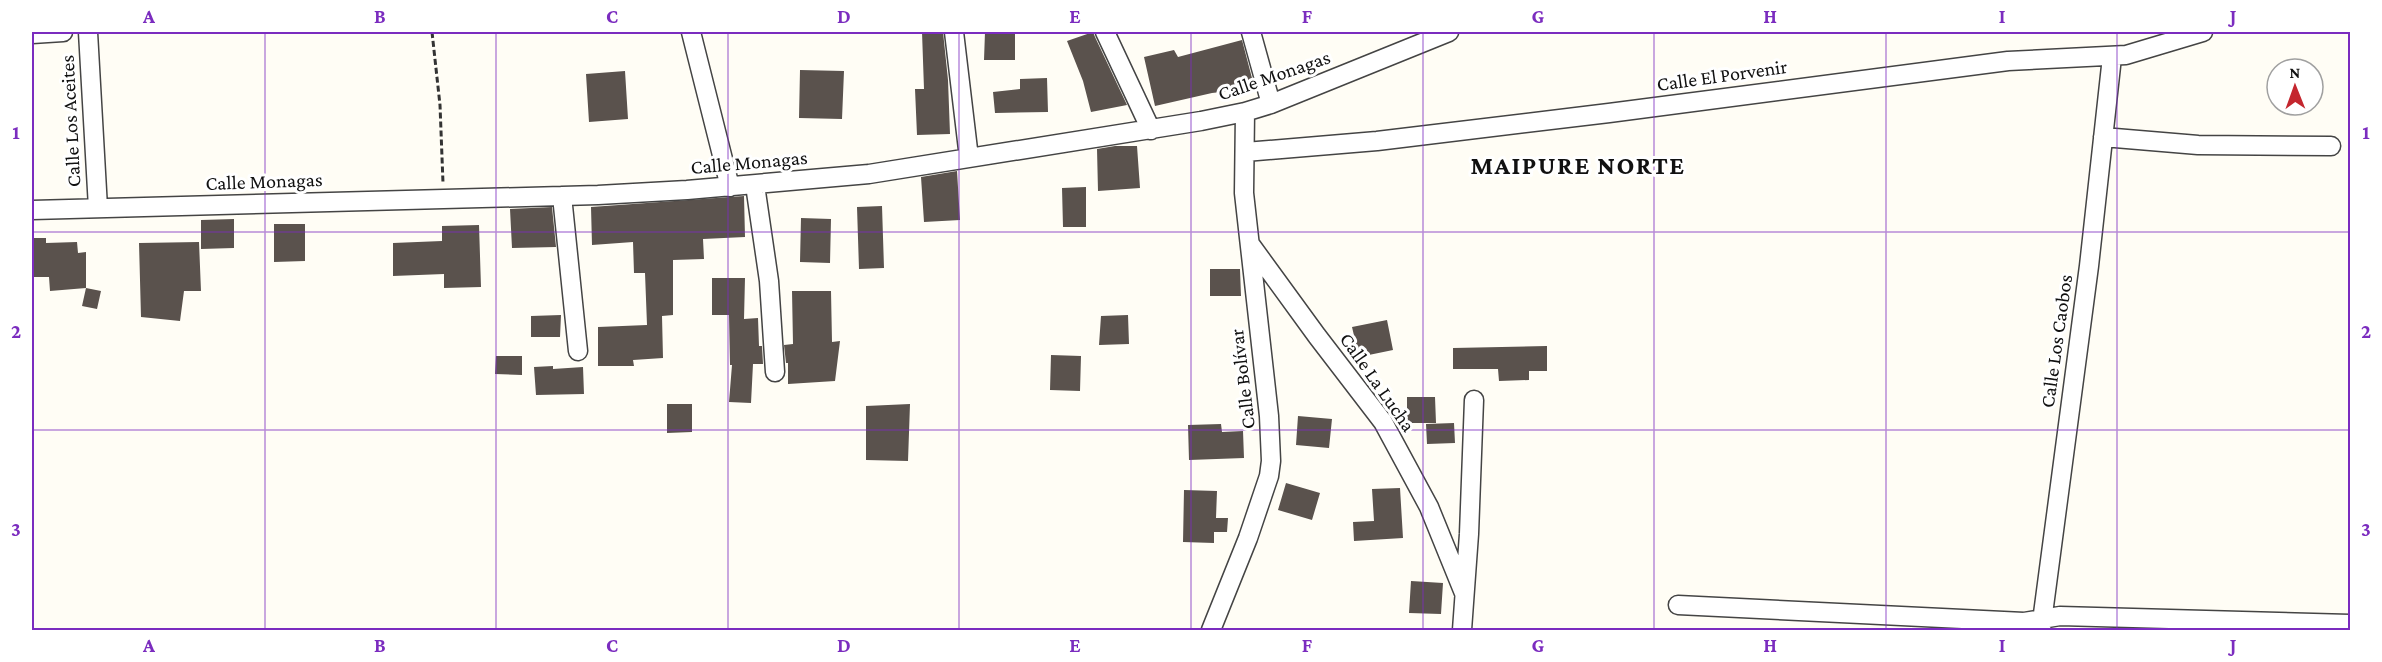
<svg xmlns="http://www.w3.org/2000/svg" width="2382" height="662" font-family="'Crimson Pro',serif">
  <rect width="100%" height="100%" fill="#fffdf5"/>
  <!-- building -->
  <path fill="#5a524d" d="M922 32H943L948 80 950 134 917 135 915 89H924Z
    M985 32H1015V60H984Z
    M1093 32 1095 37 1127 105 1091 112 1083 81 1067 41Z
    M1242 40 1253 82 1239 90 1212 93 1155 106 1144 57 1174 50 1178 57Z
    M800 70 844 71 842 119 799 118Z
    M625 71 628 119 589 122 586 74Z
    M1047 78 1048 112 995 113 993 92 1020 89V79Z
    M1115 146H1137L1140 188 1098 191 1097 149Z
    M957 171 960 220 924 222 921 177Z
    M1086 187V227H1063L1062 188Z
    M744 196 745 237 703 239 704 259 673 260V315L662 316 663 358 633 360 634 366H598V327L647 325 645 273H634L633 242 592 245 591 207Z
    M882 206 884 268 859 269 857 207Z
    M552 207 556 247 512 248 510 209Z
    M801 218 831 219 830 263 800 262Z
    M234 219V248L201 249V220Z
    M274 224H305V261L274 262Z
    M479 225 481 287 444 288V274L393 276V243L442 241V226Z
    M32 238H46V243L77 242 78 253 86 252V288L50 291 49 277H32Z
    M199 242 201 291H184L180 321 141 317 139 243Z
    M1210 269H1240L1241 296H1210Z
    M712 278H745L744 319 758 318 759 346H762L763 364H753L751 403 729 402 732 365H730L729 315H712Z
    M86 288 101 291 97 309 82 306Z
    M792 291H831L832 342 840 341 835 381 788 384V363H786L784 345 793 344Z
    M561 315 560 337H531V316Z
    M1128 315 1129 344 1099 345 1101 316Z
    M1387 320 1393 350 1359 357 1352 327Z
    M1547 346V371H1529V380L1499 381 1498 369H1453V348Z
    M1051 355 1081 356 1080 391 1050 390Z
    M496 356H522V375L495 374Z
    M553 366V369L583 367 584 394 536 395 534 367Z
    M1407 397H1435L1436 423H1407Z
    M667 404H692V432L667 433Z
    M910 404 908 461 866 460V406Z
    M1298 416 1332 419 1329 448 1296 445Z
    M1454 423 1455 443 1427 444 1426 424Z
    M1221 424 1222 432 1243 431 1244 458 1189 460 1188 425Z
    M1286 483 1320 493 1312 520 1278 510Z
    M1400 488 1403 538 1354 541 1353 522 1374 521 1372 489Z
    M1184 490 1217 491 1216 518H1228L1227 532H1214V543L1183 542Z
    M1411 581 1443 583 1441 614 1409 613Z"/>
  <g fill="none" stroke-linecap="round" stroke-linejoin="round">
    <defs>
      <path id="minor" d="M88 32 98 208
        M691 32 730 187
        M954 32 969 158
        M1105 32 1151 130
        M1251 32 1271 104
        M32 34 63 32
        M2103 137 2198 145 2331 146
        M1245 152 1377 141 1609 113 2008 61 2126 55 2203 32
        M755 185 769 281 775 372
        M562 196 578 351
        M32 210 598 195 687 190 869 174 1201 121 1245 112 1271 104 1449 32
        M1250 244 1317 336 1383 422 1429 507 1464 593
        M1678 605 2024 622 2060 616 2350 624
        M2041 629 2089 266 2112 57
        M1211 630 1248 538 1269 476 1271 461 1269 416 1244 193 1245 112
        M1462 630 1469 534 1474 400"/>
    </defs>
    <!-- minor casing -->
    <use href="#minor" stroke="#444" stroke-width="21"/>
    <!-- path -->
    <path stroke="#333" stroke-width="3" stroke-dasharray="6 3" stroke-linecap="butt" d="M432 32 440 105 443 183"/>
    <!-- minor -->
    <use href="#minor" stroke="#fff" stroke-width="18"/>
  </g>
  <!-- grid -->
  <path fill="none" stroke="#7b2cbf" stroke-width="1.5" stroke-opacity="0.55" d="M265 32V630M496 32V630M728 32V630M959 32V630M1191 32V630M1423 32V630M1654 32V630M1886 32V630M2117 32V630M32 232H2350M32 430H2350"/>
  <g text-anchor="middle" stroke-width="6" stroke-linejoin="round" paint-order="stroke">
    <!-- street labels -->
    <g font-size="20" fill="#111" stroke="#fff">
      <text transform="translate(1274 75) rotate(-19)" y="7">Calle Monagas</text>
      <text transform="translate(1722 75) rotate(-8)" y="7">Calle El Porvenir</text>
      <text transform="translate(70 121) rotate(-93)" y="7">Calle Los Aceites</text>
      <text transform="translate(749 162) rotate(-5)" y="7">Calle Monagas</text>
      <text transform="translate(264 181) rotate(-2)" y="7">Calle Monagas</text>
      <text transform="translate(2056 341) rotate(-82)" y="7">Calle Los Caobos</text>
      <text transform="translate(1242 379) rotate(-97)" y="7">Calle Bolívar</text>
      <text transform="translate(1378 382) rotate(55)" y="7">Calle La Lucha</text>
    </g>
    <!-- district labels -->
    <g font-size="26" font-weight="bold" letter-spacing="1.5" fill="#111" stroke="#fff">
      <text x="1578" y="174">MAIPURE NORTE</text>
    </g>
  </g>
  <!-- border -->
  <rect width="2382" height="662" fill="none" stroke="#ffffff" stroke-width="66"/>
  <!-- north arrow -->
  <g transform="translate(2295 87) rotate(359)"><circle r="28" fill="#ffffff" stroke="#a0a0a0" stroke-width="1.5"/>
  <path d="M0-4.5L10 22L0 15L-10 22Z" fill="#c4262e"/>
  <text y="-9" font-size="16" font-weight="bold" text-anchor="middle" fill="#111111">N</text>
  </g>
  <rect x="33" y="33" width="2316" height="596" fill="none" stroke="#7b2cbf" stroke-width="2"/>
  <g font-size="20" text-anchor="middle" font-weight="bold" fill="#7b2cbf">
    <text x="149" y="23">A</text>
    <text x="380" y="23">B</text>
    <text x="612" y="23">C</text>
    <text x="844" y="23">D</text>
    <text x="1075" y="23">E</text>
    <text x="1307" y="23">F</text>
    <text x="1538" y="23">G</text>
    <text x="1770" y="23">H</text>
    <text x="2002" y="23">I</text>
    <text x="2233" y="23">J</text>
    <text x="16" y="139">1</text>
    <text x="2366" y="139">1</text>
    <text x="16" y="338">2</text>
    <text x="2366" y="338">2</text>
    <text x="16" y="536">3</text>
    <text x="2366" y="536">3</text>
    <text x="149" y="652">A</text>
    <text x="380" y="652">B</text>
    <text x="612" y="652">C</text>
    <text x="844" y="652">D</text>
    <text x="1075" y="652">E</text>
    <text x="1307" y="652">F</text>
    <text x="1538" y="652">G</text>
    <text x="1770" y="652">H</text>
    <text x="2002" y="652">I</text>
    <text x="2233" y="652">J</text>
  </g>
</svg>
